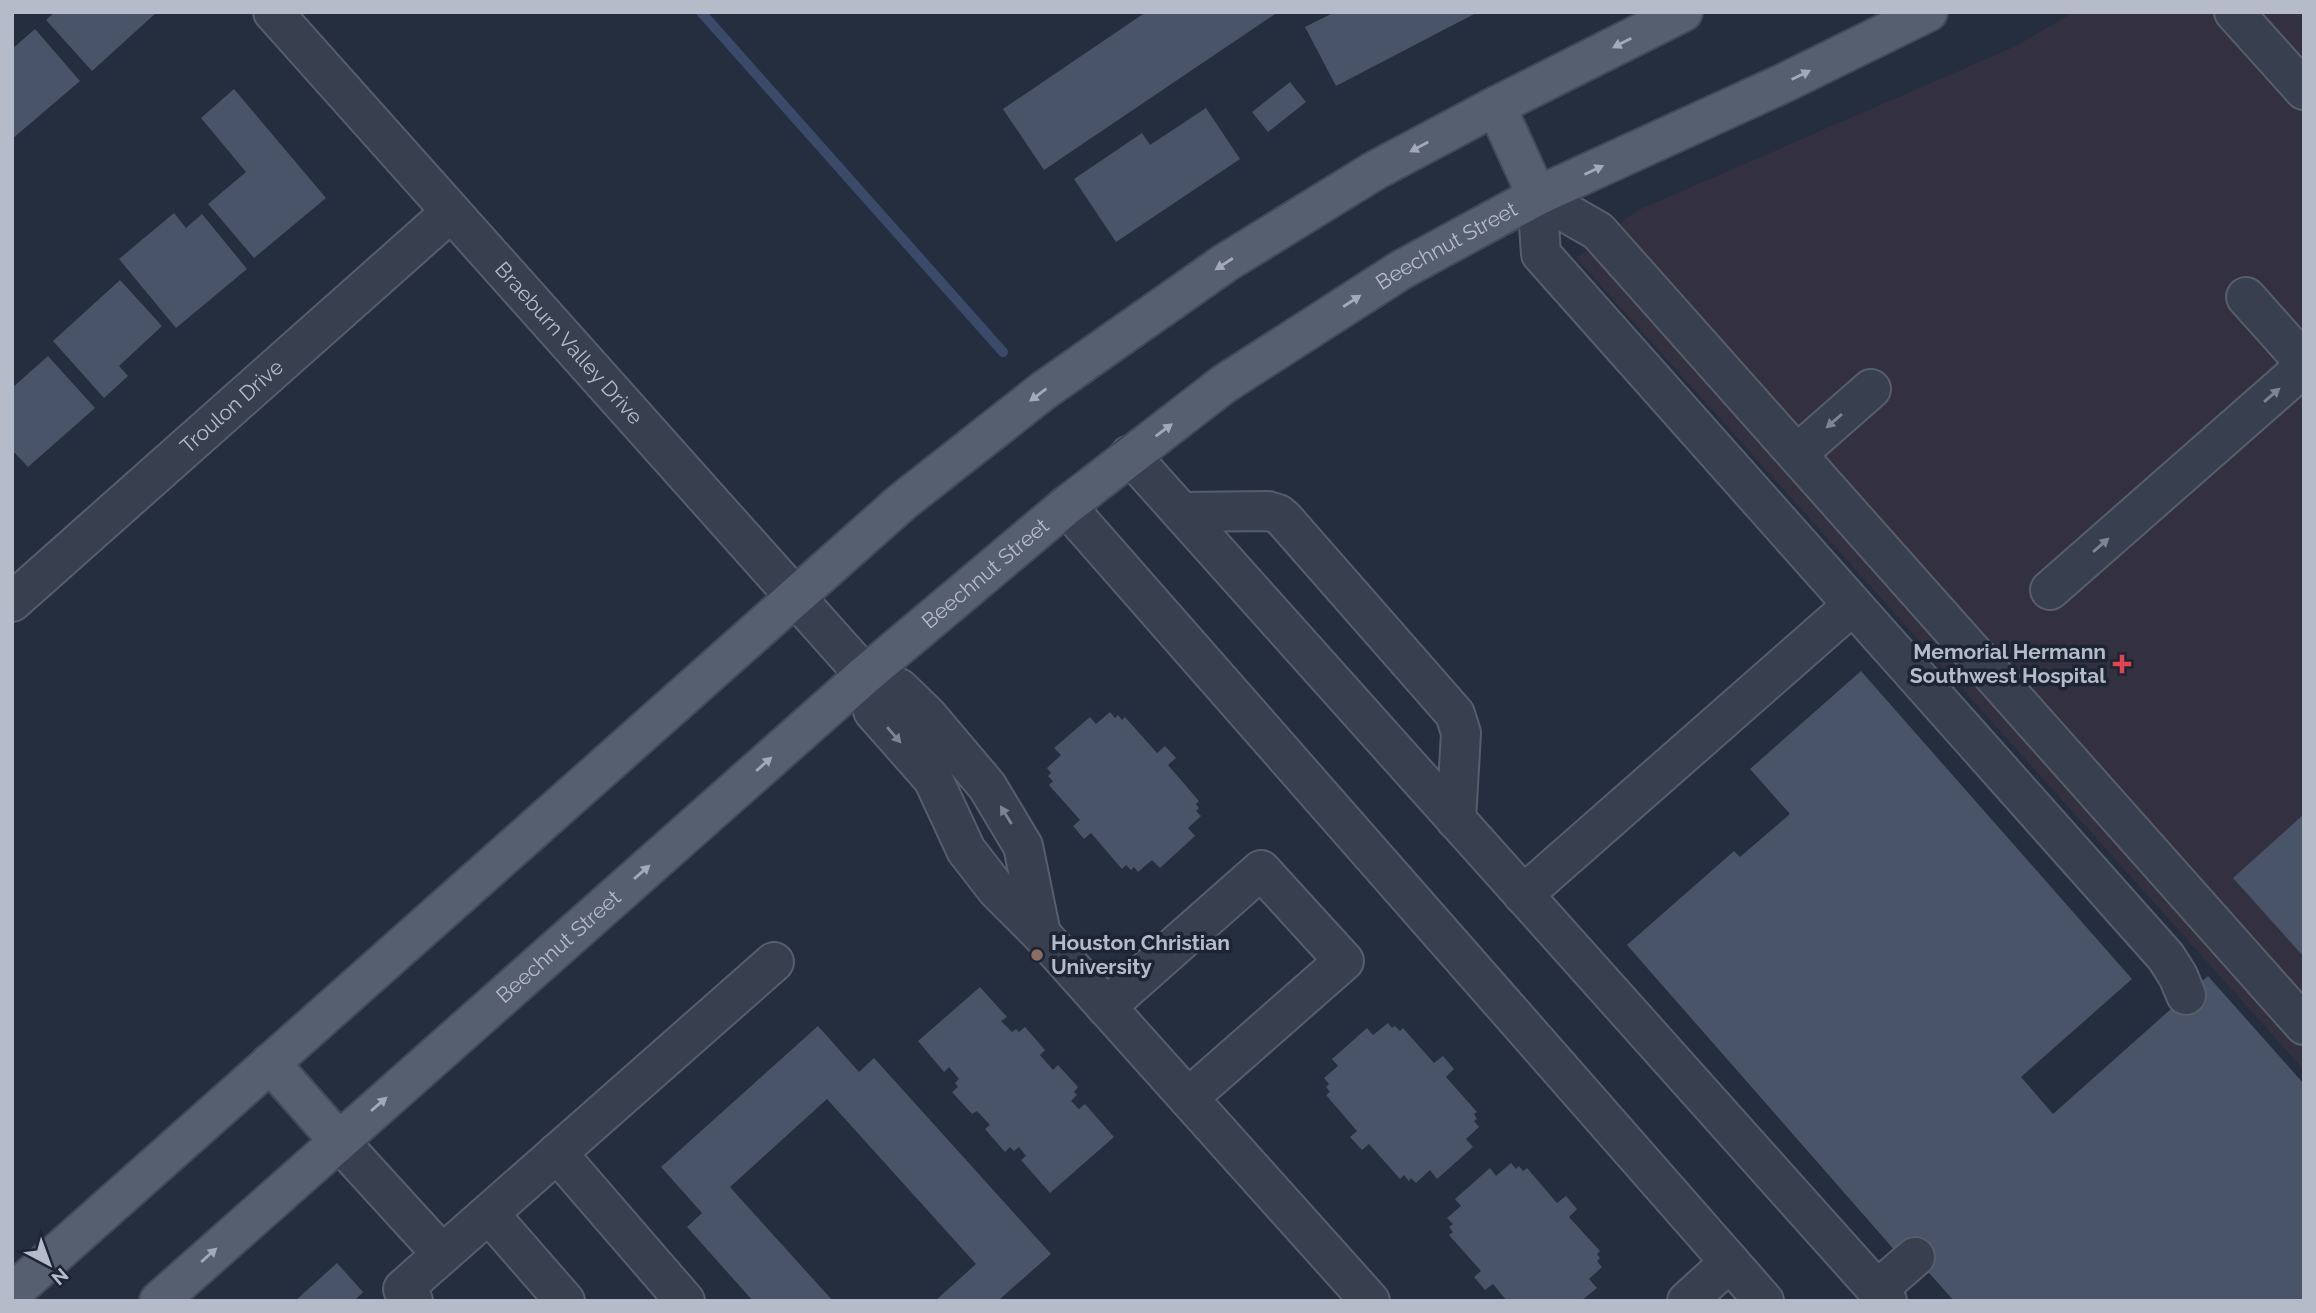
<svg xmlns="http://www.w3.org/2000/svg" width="2316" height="1313" font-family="Raleway,sans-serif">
  <rect width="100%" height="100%" fill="#242e3f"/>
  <!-- medical -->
  <path fill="#333040" d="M2074 12H2304V1070L1576 258 1636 211 2016 46Z"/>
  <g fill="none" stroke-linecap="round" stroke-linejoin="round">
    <!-- stream -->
    <path stroke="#3a4a68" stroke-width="10" d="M701 12 1003 352"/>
  </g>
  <!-- building -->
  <path fill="#4a5468" d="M55 12H157L92 71 46 20Z
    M1146 12H1278L1044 170 1003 109Z
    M1335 12H1478L1336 86 1305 27Z
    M35 29 80 81 12 139V49Z
    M1290 82 1306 102 1268 132 1252 112Z
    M234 89 326 198 254 258 208 204 246 172 201 118Z
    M1206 108 1240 159 1116 242 1074 179 1142 133 1150 145Z
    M174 213 186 228 202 214 247 269 176 328 119 259Z
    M120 280 162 326 119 366 128 376 104 398 53 341Z
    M48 356 95 408 28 467 12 450V388Z
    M1861 671 2132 979 2021 1077 2053 1114 2208 976 2304 1084V1301H1954L1905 1246 1897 1253 1627 945 1734 851 1740 857 1790 814 1750 769Z
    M1110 712 1115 718 1118 715 1122 720 1125 717 1157 753 1165 746 1176 758 1168 765 1199 801 1196 804 1199 808 1196 811 1201 816 1188 828 1195 836 1160 868 1152 860 1138 872 1134 867 1131 870 1126 865 1122 869 1091 833 1084 839 1073 826 1080 820 1049 785 1053 781 1048 776 1051 773 1047 768 1061 755 1054 748 1090 717 1096 724Z
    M2304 814V957L2233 878Z
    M980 987 1007 1017 1001 1021 1012 1032 1016 1029 1019 1032 1025 1027 1045 1050 1040 1055 1053 1070 1058 1065 1078 1087 1074 1092 1077 1095 1071 1101 1079 1109 1085 1104 1114 1137 1050 1193 1021 1160 1026 1156 1019 1147 1014 1151 1010 1147 1005 1152 985 1129 990 1125 977 1111 972 1114 952 1092 958 1087 955 1083 959 1079 949 1067 944 1072 918 1041Z
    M1388 1023 1392 1028 1395 1026 1400 1031 1403 1028 1434 1063 1443 1056 1454 1069 1446 1077 1477 1112 1474 1114 1477 1119 1474 1121 1479 1127 1466 1139 1473 1147 1437 1179 1430 1170 1416 1183 1411 1178 1409 1181 1404 1175 1400 1179 1369 1144 1362 1150 1350 1137 1357 1131 1326 1095 1330 1092 1326 1087 1329 1084 1324 1078 1338 1066 1332 1059 1367 1028 1373 1035Z
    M818 1026 859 1072 874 1058 1051 1254 1000 1299 1002 1301H935L976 1264 827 1099 730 1187 833 1301H753L687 1227 702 1213 661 1167Z
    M1511 1163 1516 1169 1519 1166 1523 1171 1527 1168 1557 1203 1566 1196 1577 1209 1569 1217 1600 1251 1597 1254 1600 1258 1597 1261 1602 1267 1589 1279 1597 1288 1581 1301H1507L1493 1284 1485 1290 1474 1277 1481 1271 1449 1235 1453 1232 1449 1227 1453 1224 1447 1218 1461 1206 1455 1199 1490 1168 1496 1176Z
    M337 1263 363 1292 354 1301H295Z"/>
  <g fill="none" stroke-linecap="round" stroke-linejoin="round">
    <defs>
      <g id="minor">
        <path id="s1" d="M273 12 865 675 899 688 927 715 987 786 1023 846 1041 934"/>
        <path d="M2234 12 2304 90"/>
        <path d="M1537 196 1598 231 2304 1025"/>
        <path d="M1537 196 1541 254 2166 957 2178 976 2186 995"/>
        <path d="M2246 297 2304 362"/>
        <path d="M1797 454 1871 389"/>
        <path d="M1130 455 1887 1301"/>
        <path d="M1066 506 1764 1301"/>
        <path d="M1181 512 1268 511 1278 514 1284 519 1455 714 1461 733 1456 820"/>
        <path d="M2050 590 2304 367"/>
        <path id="s2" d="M12 602 451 212"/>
        <path d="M865 675 873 711 933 779 966 850 997 890 1041 934 1370 1301"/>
        <path d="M1523 895 1853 605"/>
        <path d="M1106 1007 1261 870 1344 961 1188 1098"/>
        <path d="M338 1140 442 1254"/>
        <path d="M557 1153 685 1301"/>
        <path d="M489 1214 565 1301"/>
        <path d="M1877 1290 1915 1257"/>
        <path d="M413 1301 403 1289 774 962"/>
        <path d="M1687 1301 1730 1262"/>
      </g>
      <g id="major">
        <path d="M1496 106 1537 196"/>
        <path d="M270 1063 338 1140"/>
        <path d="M12 1293 902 502 1043 391 1225 263 1374 171 1496 106 1683 12"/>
        <path id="s3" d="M159 1301 865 675 1066 506 1224 384 1401 270 1537 196 1786 82 1928 12"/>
      </g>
    </defs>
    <!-- minor casing -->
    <use href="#minor" stroke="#565e6c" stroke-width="42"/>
    <!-- major casing -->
    <use href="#major" stroke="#424958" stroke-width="42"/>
    <!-- minor -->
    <use href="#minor" stroke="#38404f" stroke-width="38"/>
    <!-- major -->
    <use href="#major" stroke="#565f6f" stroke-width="38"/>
  </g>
  <!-- one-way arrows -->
  <defs><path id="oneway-solid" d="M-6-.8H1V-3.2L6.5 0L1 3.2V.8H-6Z" transform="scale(1.75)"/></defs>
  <g fill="#a2a9b7">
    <use href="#oneway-solid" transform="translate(1622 43) rotate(153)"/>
    <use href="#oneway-solid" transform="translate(1801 75) rotate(-26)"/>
    <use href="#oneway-solid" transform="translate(1419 147) rotate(152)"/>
    <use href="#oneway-solid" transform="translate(1594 170) rotate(-25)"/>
    <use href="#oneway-solid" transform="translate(1224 264) rotate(147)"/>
    <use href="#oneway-solid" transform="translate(1352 301) rotate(-33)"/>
    <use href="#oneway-solid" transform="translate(1038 395) rotate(143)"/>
    <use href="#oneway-solid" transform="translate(1164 430) rotate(-37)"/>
    <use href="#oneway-solid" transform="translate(764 764) rotate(-42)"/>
    <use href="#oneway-solid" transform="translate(642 872) rotate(-41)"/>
    <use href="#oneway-solid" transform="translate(379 1104) rotate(-41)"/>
    <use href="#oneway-solid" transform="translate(209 1255) rotate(-42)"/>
  </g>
  <g fill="#7d8492">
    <use href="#oneway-solid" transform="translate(2272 395) rotate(-41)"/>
    <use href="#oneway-solid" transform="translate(1834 421) rotate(139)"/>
    <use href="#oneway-solid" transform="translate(2101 545) rotate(-41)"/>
    <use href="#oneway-solid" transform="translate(894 735) rotate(49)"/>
    <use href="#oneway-solid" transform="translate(1006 815) rotate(-122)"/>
  </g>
  <!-- markers -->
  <path fill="#e0444e" stroke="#1d2534" stroke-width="2.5" d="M2118.5 653.5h7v7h7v7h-7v7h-7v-7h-7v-7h7z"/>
  <circle fill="#8d6e63" stroke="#1d2534" stroke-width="2.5" cx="1037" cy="955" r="7"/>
  <g text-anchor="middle" stroke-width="7" stroke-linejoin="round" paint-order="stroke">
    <!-- street labels -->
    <g font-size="21" fill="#b5bbc9" stroke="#1d2534">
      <text dy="7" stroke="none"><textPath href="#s3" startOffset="1668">Beechnut Street</textPath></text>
      <text dy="7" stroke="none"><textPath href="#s1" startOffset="444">Braeburn Valley Drive</textPath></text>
      <text dy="7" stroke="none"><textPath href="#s2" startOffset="294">Troulon Drive</textPath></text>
      <text dy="7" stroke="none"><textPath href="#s3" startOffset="1101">Beechnut Street</textPath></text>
      <text dy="7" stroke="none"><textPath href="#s3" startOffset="534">Beechnut Street</textPath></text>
    </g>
    <!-- poi labels -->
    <g font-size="21" font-weight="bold" fill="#b5bbc9" stroke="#1d2534" text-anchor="end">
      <text x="2106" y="659">Memorial Hermann<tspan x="2106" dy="24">Southwest Hospital</tspan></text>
      <text x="1051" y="950" text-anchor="start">Houston Christian<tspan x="1051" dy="24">University</tspan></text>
    </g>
  </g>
  <!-- border -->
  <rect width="2316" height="1313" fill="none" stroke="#b5bbc9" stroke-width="28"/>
  <!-- north arrow -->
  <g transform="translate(49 1264) rotate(139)" stroke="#1d2534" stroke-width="5" paint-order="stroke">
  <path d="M0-5L12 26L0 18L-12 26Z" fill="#b5bbc9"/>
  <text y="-10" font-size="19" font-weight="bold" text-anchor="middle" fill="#b5bbc9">N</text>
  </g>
</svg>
